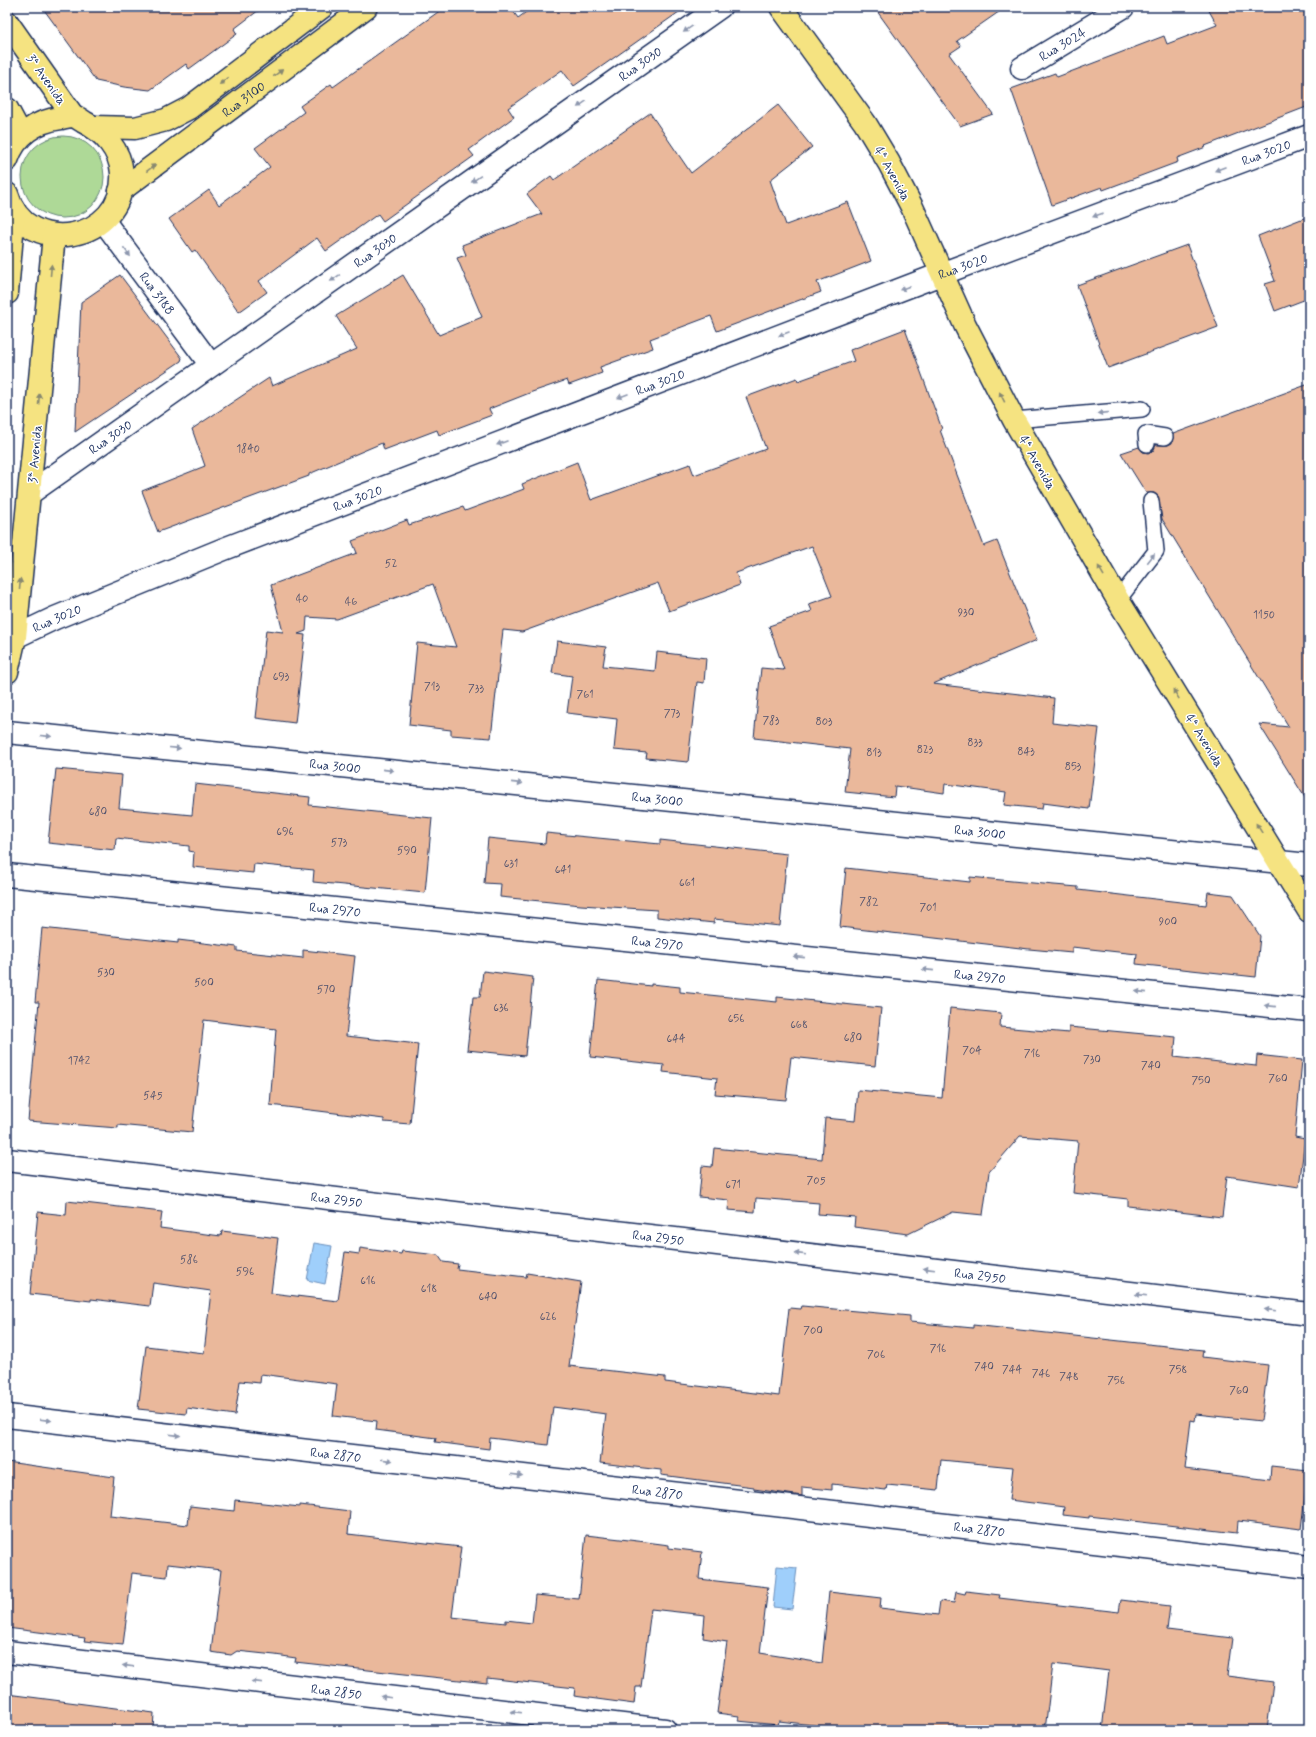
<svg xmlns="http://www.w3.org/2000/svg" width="1316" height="1737" font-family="Mynerve,sans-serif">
  <rect width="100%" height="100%" fill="#fff"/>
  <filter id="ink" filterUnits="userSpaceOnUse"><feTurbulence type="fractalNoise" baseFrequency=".025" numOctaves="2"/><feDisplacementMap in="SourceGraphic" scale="8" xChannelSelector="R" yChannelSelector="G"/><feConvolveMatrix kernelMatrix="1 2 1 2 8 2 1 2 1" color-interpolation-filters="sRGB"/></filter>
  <g filter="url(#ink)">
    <!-- green -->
    <path fill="#aed997" stroke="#64847a" d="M22 177a41 41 0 1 1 82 0a41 41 0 1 1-82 0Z"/>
    <!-- water -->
    <path fill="#9fcffb" stroke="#6a8fbc" d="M314 1243 332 1246 325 1284 307 1280Z
      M777 1566 797 1568 792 1609 773 1607Z"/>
    <!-- building -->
    <path fill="#eab89b" stroke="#1b2f5e" d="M42 7H263L234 29 237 34 189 69 186 64 150 90 124 87 96 81Z
      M445 7H510L518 18 533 7H686L574 86 562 70 508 108 514 117 469 150 474 156 383 221 378 214 326 251 317 238 259 281 267 292 239 312 195 250 192 252 169 219 209 190 219 205 270 167 255 148 304 112 300 106 331 84 333 87Z
      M874 7H1006L957 41 961 46 949 54 993 114 960 126Z
      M1207 7H1309V106L1205 146 1206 147 1177 158 1178 162 1103 190 1102 187 1052 205 1011 89 1055 73 1057 77 1164 36 1167 44 1217 25Z
      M778 105 812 147 770 180 786 225 848 202 871 261 817 282 821 292 717 331 711 316 650 339 653 348 600 367 602 373 569 385 567 380 532 392 489 409 492 415 439 435 437 430 384 450 382 443 309 474V476L158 532 142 491 205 466 192 429 269 378 272 386 357 349 336 316 403 275 439 335 482 317 457 258 466 255 462 245 542 214 527 194 551 176 554 180 650 113 691 173Z
      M1309 216V298L1275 311 1265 284 1275 281 1258 236Z
      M1187 245 1218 327 1108 368 1077 285Z
      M120 275 182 358 181 361 75 432 81 302Z
      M905 329 942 429 940 430 984 546 997 541 1037 640 933 684 1054 698 1052 723 1099 728 1089 809 1043 803 1042 809 1004 805 1006 792 945 784 944 793 895 786 894 797 845 792 850 749 754 738 761 668 784 670 769 626 812 611 809 604 832 596 812 546 736 573 740 585 669 611 658 583 522 632 503 630 491 738 451 735V730L409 725 417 643 456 647 433 584 337 619 307 617 306 631 298 634 305 635 295 723 256 718 266 630 283 632 271 585 357 553 352 541 407 520 409 525 463 507 465 511 524 489 522 484 577 462 591 500 690 464 694 475 766 449 746 397 797 378 798 381 854 361 850 350Z
      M1309 384V804L1259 724 1289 727 1162 519 1158 496 1154 493H1146L1121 453 1139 447 1143 452 1148 453 1153 451 1156 445H1168L1172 443 1173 434Z
      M557 641 606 647 603 666 655 671 657 652 706 658 704 683 697 682 688 762 646 758 647 753 614 750 617 719 567 713 572 676 552 673Z
      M56 769 122 775 119 808 192 815 195 784 310 797 309 805 432 818 425 893 313 882 314 870 254 864 253 873 193 867 194 852 189 851V846L116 838 115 850 48 843Z
      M546 833 660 844V840L787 854 780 926 714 919V923L657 917V910L581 905 500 897 501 884 484 883 488 838 545 844Z
      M846 868 970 882V877L1054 885 1078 887V890L1206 905 1208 892 1233 895 1260 936 1256 977 1136 964 1137 954 1072 947V953L1029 949 840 927Z
      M42 928 178 943V940L237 947V951L303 958V950L355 956 346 1036 418 1044 410 1124 384 1122V1119L270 1105 276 1029 204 1020 192 1132 118 1125V1128L28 1121 39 1002H35Z
      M483 971 533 977 525 1056 467 1050 473 997H480Z
      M598 980 651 986V984L680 987V992L777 1002V997L881 1008 875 1066 791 1057 786 1100 715 1094 717 1078 663 1072 664 1065 590 1057Z
      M950 1008 1001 1013 1000 1027 1069 1033V1027L1176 1037 1174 1057 1256 1066 1257 1055 1302 1060 1295 1137 1305 1139 1299 1187 1227 1176 1222 1217 1128 1206V1199L1073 1193 1078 1141 1020 1136 989 1172 983 1215 953 1212 908 1234 854 1227 855 1217 818 1214 819 1203 756 1198 755 1212 728 1210 729 1200 699 1197 702 1166 712 1167 714 1148 822 1159 825 1118 855 1121 858 1090 942 1098Z
      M67 1201 162 1212 160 1228 221 1236 222 1231 278 1238 271 1293 338 1301 345 1252 359 1254 360 1248 401 1254 402 1251 438 1255 443 1262 458 1264 457 1269 526 1277 527 1273 581 1282 569 1366 665 1377V1382L779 1396 789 1308 801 1309 802 1306 910 1316V1322L973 1328V1325L1203 1350 1202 1357 1268 1365 1261 1421 1196 1414 1195 1421 1191 1420 1185 1469 1270 1480 1271 1466 1308 1470 1301 1529 1238 1521 1237 1533 1089 1516V1518L1063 1515 1064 1507 1009 1500 1013 1467 941 1460 938 1490 887 1485 886 1490 832 1484V1490L802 1487V1496L754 1489V1487L661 1475V1470L600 1463 606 1414 553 1407 548 1445 490 1438 489 1449 435 1442 436 1438 376 1430 377 1421 333 1416 337 1384 261 1374 260 1383 240 1381 235 1415 187 1408 186 1414 138 1409 146 1346 204 1353 211 1291 153 1283 150 1306 91 1299V1301L30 1294 38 1212 66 1215Z
      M7 1462 114 1477 110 1516 188 1525 190 1506 234 1511 235 1500 300 1507V1505L350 1511 348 1534 461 1547 452 1617 506 1623V1620L532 1623 535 1595 579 1599 586 1535 646 1542 669 1545V1548L702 1552 699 1579 768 1587 760 1653 822 1663 829 1592 881 1598 880 1608 938 1615 940 1601 954 1603 956 1592 965 1594 966 1591 1000 1595 999 1598 1119 1612 1121 1600 1170 1606 1167 1630 1232 1638 1227 1676 1273 1682 1267 1730H1102L1109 1671 1053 1664 1045 1730H855L779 1721 778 1725 738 1721 739 1716 717 1713 727 1642 703 1638 705 1615 651 1609 641 1687H636L634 1704 574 1696 575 1688 487 1678V1683L295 1662 296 1658 275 1655 237 1651 231 1655 211 1652 221 1570 168 1564 167 1577 132 1573 123 1645 84 1641 85 1638 7 1628Z
      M7 1694 154 1713 153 1730H7Z"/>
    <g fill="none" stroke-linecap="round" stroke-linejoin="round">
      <defs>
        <path id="service" d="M1014 420 1142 409
          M1147 444 1146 434 1165 437
          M1118 600 1156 551 1151 501
          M540 1730 542 1715"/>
        <g id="minor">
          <path id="s1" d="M1022 68 1123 7"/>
          <path id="s2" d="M103 220 211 365"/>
          <path id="s3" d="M30 493 720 7"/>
          <path id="s4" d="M15 637 55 618 224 549 941 274 1309 136"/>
          <path id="s5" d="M7 875 1309 1010"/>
          <path id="s6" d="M7 1160 1309 1314"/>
          <path id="s7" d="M7 1416 1309 1567"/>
          <path id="s8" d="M7 1652 665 1730"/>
        </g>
        <g id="tertiary">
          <path id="s9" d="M7 732 1309 865"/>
        </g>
        <g id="primary">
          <path d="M781 7 865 123 889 163 912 207 965 325 1014 420 1118 600 1309 911"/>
          <path d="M7 22 73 116"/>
          <path d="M7 109 21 135"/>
          <path d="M94 127 135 128 166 120 189 108 322 7"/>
          <path d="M7 160C15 135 36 121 61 118 65 117 70 116 73 116 77 117 81 120 84 122 104 132 120 150 122 173 126 242 25 260 7 194"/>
          <path id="s10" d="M120 191 366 7"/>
          <path d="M7 293 14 210"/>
          <path d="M7 672 15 637 54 235"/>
        </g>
      </defs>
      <!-- service casing -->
      <use href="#service" stroke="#1b2f5e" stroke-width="18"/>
      <!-- minor casing -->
      <use href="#minor" stroke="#1b2f5e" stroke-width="25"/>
      <!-- tertiary casing -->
      <use href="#tertiary" stroke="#1b2f5e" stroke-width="25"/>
      <!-- primary casing -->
      <use href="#primary" stroke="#1b2f5e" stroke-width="25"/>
      <!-- service -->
      <use href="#service" stroke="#fff" stroke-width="15"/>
      <!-- minor -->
      <use href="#minor" stroke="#fff" stroke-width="22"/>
      <!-- tertiary -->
      <use href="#tertiary" stroke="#fff" stroke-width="22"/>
      <!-- primary -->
      <use href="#primary" stroke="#f5e381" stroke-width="22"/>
    </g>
    <!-- one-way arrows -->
    <defs><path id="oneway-solid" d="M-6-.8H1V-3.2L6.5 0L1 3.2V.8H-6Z"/></defs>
    <g fill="#8d97ae">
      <use href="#oneway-solid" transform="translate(688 29) rotate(145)"/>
      <use href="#oneway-solid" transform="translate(582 104) rotate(145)"/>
      <use href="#oneway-solid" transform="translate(1220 169) rotate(159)"/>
      <use href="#oneway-solid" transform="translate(476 179) rotate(145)"/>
      <use href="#oneway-solid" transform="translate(1098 215) rotate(160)"/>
      <use href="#oneway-solid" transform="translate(127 252) rotate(53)"/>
      <use href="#oneway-solid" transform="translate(335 278) rotate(145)"/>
      <use href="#oneway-solid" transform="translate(905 288) rotate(159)"/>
      <use href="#oneway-solid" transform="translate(784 334) rotate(159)"/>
      <use href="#oneway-solid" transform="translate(623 396) rotate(159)"/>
      <use href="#oneway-solid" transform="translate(1103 413) rotate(175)"/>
      <use href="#oneway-solid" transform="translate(502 443) rotate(159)"/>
      <use href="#oneway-solid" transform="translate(1151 558) rotate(-52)"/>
      <use href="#oneway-solid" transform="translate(46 736) rotate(5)"/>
      <use href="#oneway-solid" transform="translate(175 748) rotate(5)"/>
      <use href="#oneway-solid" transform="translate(388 770) rotate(6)"/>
      <use href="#oneway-solid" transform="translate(517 783) rotate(6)"/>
      <use href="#oneway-solid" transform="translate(799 957) rotate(-174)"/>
      <use href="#oneway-solid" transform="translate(928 970) rotate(-174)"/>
      <use href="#oneway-solid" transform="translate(1141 992) rotate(-174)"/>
      <use href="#oneway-solid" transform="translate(1270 1006) rotate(-174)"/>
      <use href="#oneway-solid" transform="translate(800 1254) rotate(-173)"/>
      <use href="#oneway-solid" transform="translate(929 1269) rotate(-173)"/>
      <use href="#oneway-solid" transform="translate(1141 1295) rotate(-173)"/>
      <use href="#oneway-solid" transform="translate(1270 1310) rotate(-173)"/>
      <use href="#oneway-solid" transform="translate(46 1420) rotate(7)"/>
      <use href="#oneway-solid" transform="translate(175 1435) rotate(7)"/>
      <use href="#oneway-solid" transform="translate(387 1460) rotate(7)"/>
      <use href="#oneway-solid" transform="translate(517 1475) rotate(7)"/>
      <use href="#oneway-solid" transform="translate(128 1666) rotate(-173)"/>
      <use href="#oneway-solid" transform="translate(257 1682) rotate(-173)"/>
      <use href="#oneway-solid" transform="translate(386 1697) rotate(-173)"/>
      <use href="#oneway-solid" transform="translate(516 1712) rotate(-173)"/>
    </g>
    <g fill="#888970">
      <use href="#oneway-solid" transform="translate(278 73) rotate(-37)"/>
      <use href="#oneway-solid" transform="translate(224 81) rotate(143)"/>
      <use href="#oneway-solid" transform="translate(151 168) rotate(-37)"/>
      <use href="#oneway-solid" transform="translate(51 270) rotate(-85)"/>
      <use href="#oneway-solid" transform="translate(1002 397) rotate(-117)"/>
      <use href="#oneway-solid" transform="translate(39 399) rotate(-85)"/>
      <use href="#oneway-solid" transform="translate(1101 571) rotate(-120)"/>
      <use href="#oneway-solid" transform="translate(20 584) rotate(-85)"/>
      <use href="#oneway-solid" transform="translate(1176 694) rotate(-122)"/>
      <use href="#oneway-solid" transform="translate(1259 828) rotate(-122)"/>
    </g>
  </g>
  <g text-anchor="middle" stroke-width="3" stroke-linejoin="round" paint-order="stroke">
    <!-- number labels -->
    <g font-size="11" fill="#4f516d">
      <text x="248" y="452">1840</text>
      <text x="391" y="567">52</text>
      <text x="302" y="602">40</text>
      <text x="351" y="605">46</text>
      <text x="966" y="616">930</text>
      <text x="1264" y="618">1150</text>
      <text x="281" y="680">693</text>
      <text x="432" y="690">713</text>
      <text x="476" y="692">733</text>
      <text x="585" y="698">761</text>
      <text x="672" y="717">773</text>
      <text x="771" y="724">783</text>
      <text x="824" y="725">803</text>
      <text x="975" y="746">833</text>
      <text x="925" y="753">823</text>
      <text x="1026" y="755">843</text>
      <text x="874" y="756">813</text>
      <text x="1073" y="770">853</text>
      <text x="98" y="815">680</text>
      <text x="285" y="835">696</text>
      <text x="339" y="846">573</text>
      <text x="407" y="854">590</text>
      <text x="511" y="867">631</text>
      <text x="563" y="873">641</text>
      <text x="687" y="886">661</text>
      <text x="869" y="905">782</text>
      <text x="928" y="911">701</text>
      <text x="1168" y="925">900</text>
      <text x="106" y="976">530</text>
      <text x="204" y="986">500</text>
      <text x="326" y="993">570</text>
      <text x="501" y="1011">636</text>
      <text x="736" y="1022">656</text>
      <text x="799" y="1028">668</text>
      <text x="853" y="1041">680</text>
      <text x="676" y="1042">644</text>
      <text x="972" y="1054">704</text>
      <text x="1032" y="1057">716</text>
      <text x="1092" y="1063">730</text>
      <text x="79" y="1064">1742</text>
      <text x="1151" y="1069">740</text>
      <text x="1278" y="1082">760</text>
      <text x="1201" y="1084">750</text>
      <text x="153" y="1099">545</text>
      <text x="816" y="1184">705</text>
      <text x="733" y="1188">671</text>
      <text x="189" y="1263">586</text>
      <text x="245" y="1275">596</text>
      <text x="368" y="1284">616</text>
      <text x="429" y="1292">618</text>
      <text x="488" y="1300">640</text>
      <text x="548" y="1320">626</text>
      <text x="813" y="1334">700</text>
      <text x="938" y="1352">716</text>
      <text x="876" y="1358">706</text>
      <text x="984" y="1370">740</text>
      <text x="1012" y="1373">744</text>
      <text x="1178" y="1373">758</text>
      <text x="1041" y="1377">746</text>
      <text x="1069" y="1380">748</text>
      <text x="1116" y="1384">756</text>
      <text x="1239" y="1394">760</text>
    </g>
    <!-- street labels -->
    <g font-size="13" fill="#1b2f5e" stroke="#fff">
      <text dy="5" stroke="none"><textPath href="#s1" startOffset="47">Rua 3024</textPath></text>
      <text dy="5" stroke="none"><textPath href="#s3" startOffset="746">Rua 3030</textPath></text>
      <text transform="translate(47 79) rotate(55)" y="5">3ª Avenida</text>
      <text dy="5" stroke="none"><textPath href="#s10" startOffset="154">Rua 3100</textPath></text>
      <text dy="5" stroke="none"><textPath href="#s4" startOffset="1342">Rua 3020</textPath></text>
      <text transform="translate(893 173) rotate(61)" y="5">4ª Avenida</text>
      <text dy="5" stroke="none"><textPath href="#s3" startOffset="422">Rua 3030</textPath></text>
      <text dy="5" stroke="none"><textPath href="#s4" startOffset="1018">Rua 3020</textPath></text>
      <text dy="5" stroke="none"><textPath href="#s2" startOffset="91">Rua 3188</textPath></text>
      <text dy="5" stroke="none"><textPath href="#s4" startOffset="694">Rua 3020</textPath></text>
      <text dy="5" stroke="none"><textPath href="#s3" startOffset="98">Rua 3030</textPath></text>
      <text transform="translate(34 454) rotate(-85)" y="5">3ª Avenida</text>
      <text transform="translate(1038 462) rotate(60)" y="5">4ª Avenida</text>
      <text dy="5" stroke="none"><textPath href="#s4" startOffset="370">Rua 3020</textPath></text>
      <text dy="5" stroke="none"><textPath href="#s4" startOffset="46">Rua 3020</textPath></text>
      <text transform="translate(1205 740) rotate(58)" y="5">4ª Avenida</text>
      <text dy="5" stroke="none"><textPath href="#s9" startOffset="330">Rua 3000</textPath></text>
      <text dy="5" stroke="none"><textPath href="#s9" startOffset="654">Rua 3000</textPath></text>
      <text dy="5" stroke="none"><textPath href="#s9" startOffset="978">Rua 3000</textPath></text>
      <text dy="5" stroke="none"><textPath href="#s5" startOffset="330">Rua 2970</textPath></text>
      <text dy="5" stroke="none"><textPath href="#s5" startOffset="654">Rua 2970</textPath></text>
      <text dy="5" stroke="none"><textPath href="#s5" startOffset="978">Rua 2970</textPath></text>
      <text dy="5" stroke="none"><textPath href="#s6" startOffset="332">Rua 2950</textPath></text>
      <text dy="5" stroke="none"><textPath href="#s6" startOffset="656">Rua 2950</textPath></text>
      <text dy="5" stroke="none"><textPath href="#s6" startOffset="980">Rua 2950</textPath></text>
      <text dy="5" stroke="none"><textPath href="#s7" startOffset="331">Rua 2870</textPath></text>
      <text dy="5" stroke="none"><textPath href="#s7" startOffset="655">Rua 2870</textPath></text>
      <text dy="5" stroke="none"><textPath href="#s7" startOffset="979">Rua 2870</textPath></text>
      <text dy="5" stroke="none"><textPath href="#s8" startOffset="332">Rua 2850</textPath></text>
    </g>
  </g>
  <!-- margin -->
  <rect width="1316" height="1737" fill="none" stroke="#fff" stroke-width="24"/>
  <rect x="12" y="12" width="1292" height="1713" fill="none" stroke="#1b2f5e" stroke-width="1.5" filter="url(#ink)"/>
</svg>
